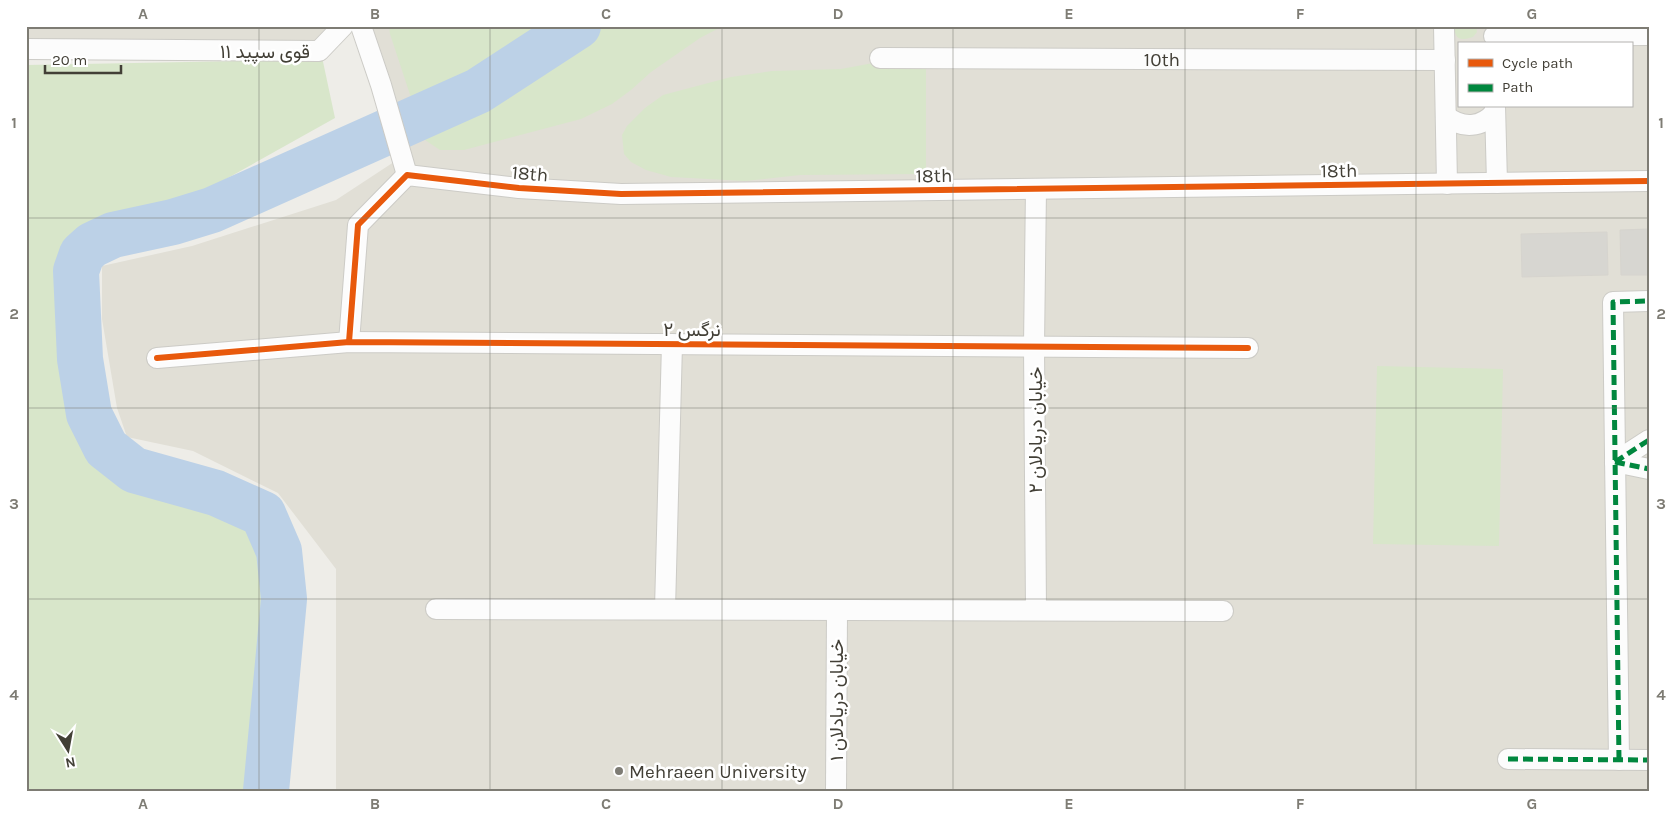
<svg xmlns="http://www.w3.org/2000/svg" width="1675" height="817" font-family="Karla,Vazirmatn,sans-serif">
  <rect width="100%" height="100%" fill="#eeede8"/>
  <!-- residential -->
  <path fill="#e1dfd6" fill-rule="evenodd" d="M26 26H355L319 51 26 49Z
    M363 26H1649V791H336V569L278 493 193 451 127 437 117 408 102 319V266L192 246 336 200 403 156ZM1459 44H1631V106H1459Z"/>
  <!-- green -->
  <path fill="#d8e6ca" d="M389 26H723L700 38 651 72 631 90 612 104 581 119 464 150H440L425 140 390 34Z
    M1454 26H1476L1477 32 1473 37C1460 41 1455 40 1454 26Z
    M322 57 335 118 183 203 113 222 78 237 65 255 60 322 69 408 80 432 103 462 126 477 213 510 244 526 259 546 265 597 273 617H279L292 600 300 636 297 674 282 739 250 791H26V65L295 60Z
    M884 61 926 63V174L800 175 745 181 671 177 646 170 631 162 624 154 622 135 627 126 645 108 663 95 731 77 772 71 841 69Z
    M1377 366 1503 369 1499 546 1373 544Z"/>
  <g fill="none" stroke-linecap="round" stroke-linejoin="round">
    <!-- river -->
    <path stroke="#bcd1e7" stroke-width="46" d="M266 791 284 599 279 551 263 514 216 493 134 470 106 448 89 414 80 359 76 271 82 254 92 245 113 235 173 222 212 210 478 91 578 26"/>
  </g>
  <!-- building -->
  <path fill="#d7d6d1" stroke="#d6d4ce" d="M1649 229V275H1621L1620 230Z
    M1607 232 1608 275 1522 277 1521 234Z"/>
  <g fill="none" stroke-linecap="round" stroke-linejoin="round">
    <defs>
      <g id="minor">
        <path d="M361 26 381 85 407 175"/>
        <path d="M1444 26 1447 184"/>
        <path d="M1494 36 1649 35"/>
        <path d="M26 49 319 51 343 26"/>
        <path id="s1" d="M880 58 1445 60"/>
        <path d="M1495 106 1497 183"/>
        <path d="M1446 116C1462 129 1482 128 1495 112"/>
        <path d="M1036 189 1034 346 1036 610"/>
        <path d="M349 342 358 225 407 175 519 188 621 194 1649 181"/>
        <path d="M157 358 349 342 1248 348"/>
        <path d="M1615 462 1649 440"/>
        <path d="M1615 462 1649 469"/>
        <path d="M436 609 1223 611"/>
        <path d="M665 609 672 344"/>
        <path d="M1508 759 1649 760"/>
        <path d="M1619 760 1613 302 1649 301"/>
        <path d="M836 791 837 610"/>
      </g>
    </defs>
    <!-- minor casing -->
    <use href="#minor" stroke="#cccbc6" stroke-width="22"/>
    <!-- minor -->
    <use href="#minor" stroke="#fcfcfc" stroke-width="20"/>
    <!-- quiet -->
    <path stroke="#00873e" stroke-width="5" stroke-dasharray="10 5" stroke-linecap="butt" d="M1615 462 1649 440
      M1615 462 1649 469
      M1508 759 1649 760
      M1619 760 1613 302 1649 301"/>
    <defs>
      <path id="cycleway" d="M349 342 358 225 407 175 519 188 621 194 1649 181
        M157 358 349 342 1248 348"/>
    </defs>
    <!-- cycleway casing -->
    <use href="#cycleway" stroke="#fff" stroke-width="9"/>
    <!-- cycleway -->
    <use href="#cycleway" stroke="#e8590c" stroke-width="6"/>
  </g>
  <!-- grid -->
  <path fill="none" stroke="#7e7c74" stroke-width="1" stroke-opacity="0.55" d="M259 26V791M490 26V791M722 26V791M953 26V791M1185 26V791M1416 26V791M26 218H1649M26 408H1649M26 599H1649"/>
  <!-- markers -->
  <circle fill="#7e7c74" stroke="#fff" stroke-width="2" cx="619" cy="771" r="5"/>
  <g text-anchor="middle" stroke-width="5" stroke-linejoin="round" paint-order="stroke">
    <!-- street labels -->
    <g font-size="19" fill="#423f36" stroke="#fff">
      <text x="265" y="58">قوی سپید ۱۱</text>
      <text dy="7" stroke="none"><textPath href="#s1" startOffset="282">10th</textPath></text>
      <text transform="translate(1339 170) rotate(-1)" y="7">18th</text>
      <text transform="translate(530 173) rotate(5)" y="7">18th</text>
      <text transform="translate(934 175) rotate(-1)" y="7">18th</text>
      <text x="692" y="336">نرگس ۲</text>
      <text transform="translate(1035 430) rotate(-90)" y="7">خیابان دریادلان ۲</text>
      <text transform="translate(836 700) rotate(-90)" y="7">خیابان دریادلان ۱</text>
    </g>
    <!-- poi labels -->
    <g font-size="19" fill="#423f36" stroke="#fff" text-anchor="start">
      <text x="629" y="778">Mehraeen University</text>
    </g>
  </g>
  <!-- border -->
  <rect width="1675" height="817" fill="none" stroke="#ffffff" stroke-width="55"/>
  <!-- legend -->
  <rect x="1458" y="42" width="175" height="65" fill="#ffffff" stroke="#b3b2af"/>
  <rect x="1468" y="59" width="25" height="8" fill="#e8590c" stroke="#b3b2af"/>
  <text x="1502" y="68" font-size="15" fill="#423f36">Cycle path</text>
  <rect x="1468" y="84" width="25" height="8" fill="#00873e" stroke="#b3b2af"/>
  <text x="1502" y="92" font-size="15" fill="#423f36">Path</text>
  <!-- north arrow -->
  <g transform="translate(68 750) rotate(169)" stroke="#ffffff" stroke-width="4" paint-order="stroke">
  <path d="M0-4L9 19L0 12L-9 19Z" fill="#423f36"/>
  <text y="-8" font-size="14" font-weight="bold" text-anchor="middle" fill="#423f36">N</text>
  </g>
  <!-- scale -->
  <path d="M45 65v8h76v-8" fill="none" stroke="#423f36" stroke-width="2.5"/>
  <text x="52" y="65" font-size="15" fill="#423f36" stroke="#ffffff" stroke-width="4" paint-order="stroke">20 m</text>
  <rect x="28" y="28" width="1620" height="762" fill="none" stroke="#7e7c74" stroke-width="2"/>
  <g font-size="16" text-anchor="middle" font-weight="bold" fill="#7e7c74">
    <text x="143" y="19">A</text>
    <text x="375" y="19">B</text>
    <text x="606" y="19">C</text>
    <text x="838" y="19">D</text>
    <text x="1069" y="19">E</text>
    <text x="1300" y="19">F</text>
    <text x="1532" y="19">G</text>
    <text x="14" y="128">1</text>
    <text x="1661" y="128">1</text>
    <text x="14" y="319">2</text>
    <text x="1661" y="319">2</text>
    <text x="14" y="509">3</text>
    <text x="1661" y="509">3</text>
    <text x="14" y="700">4</text>
    <text x="1661" y="700">4</text>
    <text x="143" y="809">A</text>
    <text x="375" y="809">B</text>
    <text x="606" y="809">C</text>
    <text x="838" y="809">D</text>
    <text x="1069" y="809">E</text>
    <text x="1300" y="809">F</text>
    <text x="1532" y="809">G</text>
  </g>
</svg>
